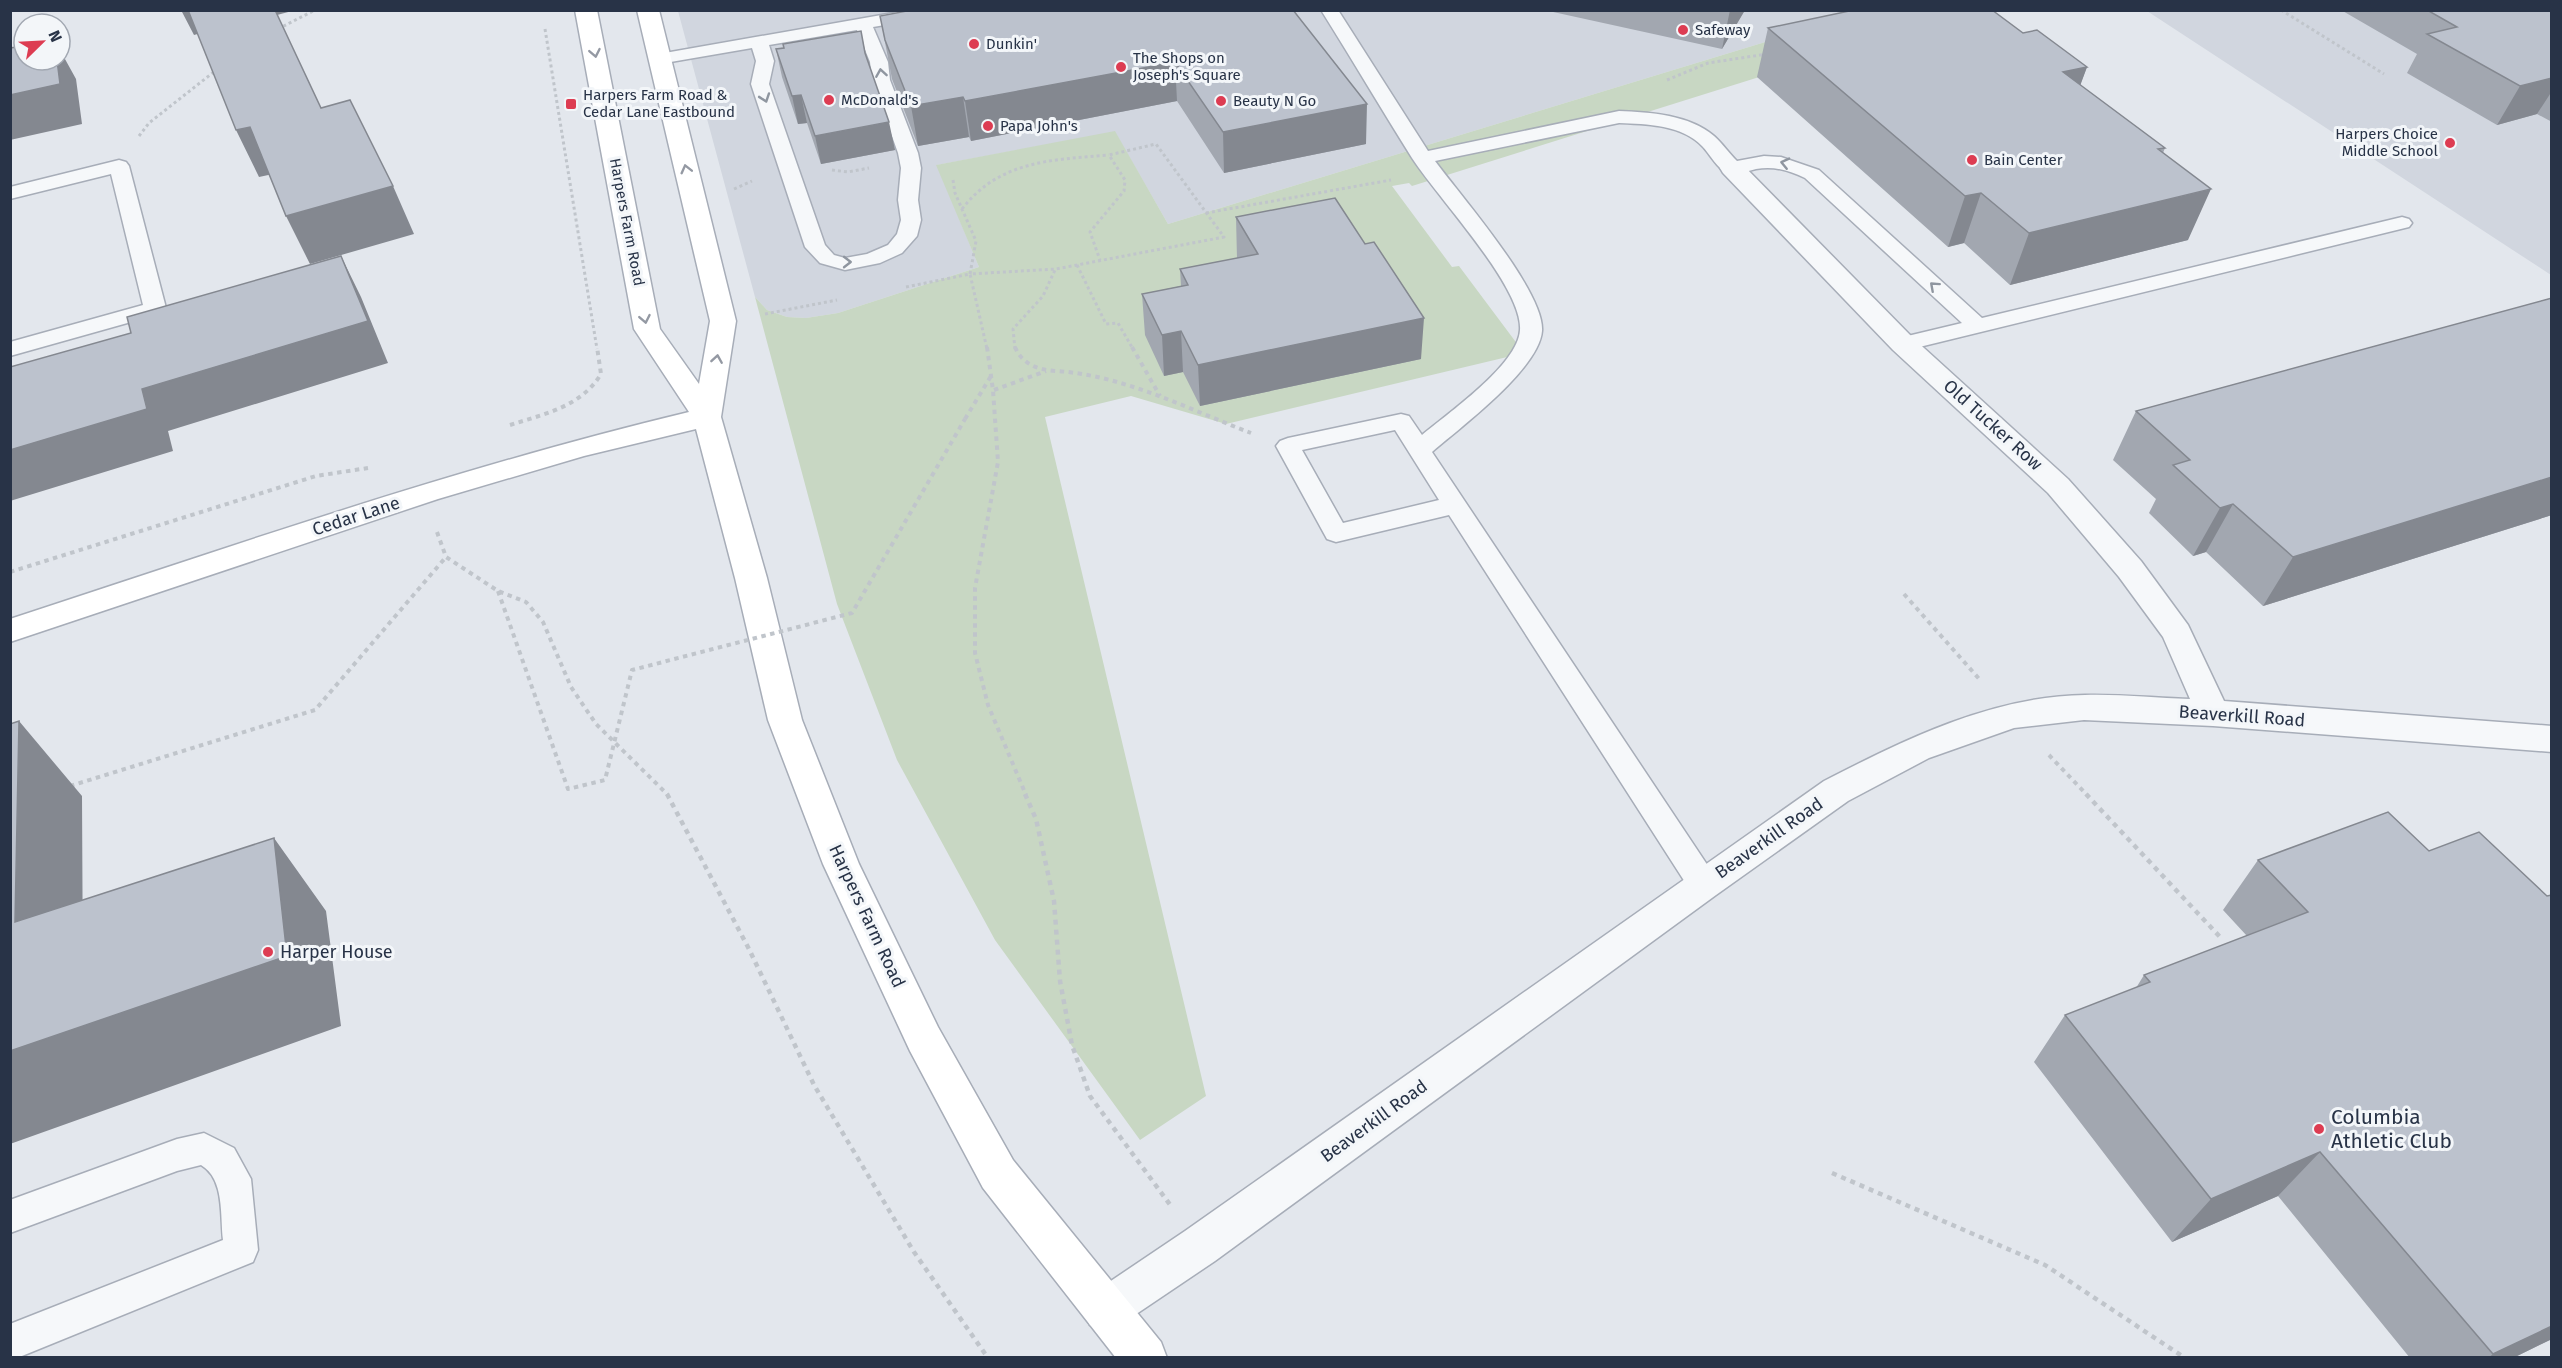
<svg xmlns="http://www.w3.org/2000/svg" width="2562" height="1368" font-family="'Fira Sans',sans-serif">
  <rect width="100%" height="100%" fill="#e3e7ed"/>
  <!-- built -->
  <path fill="#d1d6df" d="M678 11H1867L1168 224 1115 132 937 165 979 267 838 313 806 318 787 317 767 310 755 297Z
    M2147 11H2551V275Z"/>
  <!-- green -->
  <path fill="#c8d7c3" d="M1867 11H1969L1412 186 1409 183 1392 186 1452 267 1459 266 1524 353 1226 424 1131 396 1045 417 1206 1096 1140 1140 995 940 897 760 837 604 755 297 767 310 787 317 806 318 838 313 979 267 936 165 1115 131 1168 224Z"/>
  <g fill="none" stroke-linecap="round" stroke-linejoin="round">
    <defs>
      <path id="lane" d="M910 10H952L944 15 873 27 888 62 890 80 918 153 921 168 918 200 921 220 917 236 902 253 880 263 845 270 820 263 805 247 751 84 756 61 752 48 659 64 653 63 650 59 653 55 659 54ZM857 30 870 62 872 80 898 153 901 168 898 200 901 220 897 234 888 245 867 254 845 258 834 255 825 245 769 84 774 61 769 45Z
        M1321 10H1338L1428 151 1619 111C1650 112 1690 115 1714 136 1722 143 1729 153 1737 161L1764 156 1781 157 1819 170 1982 318 2402 217 2409 219 2412 223 2409 227 1903 351 1895 349 1892 344 1895 339 1962 323 1805 178C1788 170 1774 166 1756 169 1747 171 1736 176 1728 173 1718 170 1710 154 1702 146 1682 125 1647 124 1619 123L1435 161C1460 195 1545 292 1542 331 1539 369 1461 427 1432 452L1714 875 1718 884 1714 893 1703 896 1692 893 1449 515 1336 542 1327 539 1276 446 1280 441 1288 438 1401 414 1409 416 1422 435C1447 414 1518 365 1520 330 1523 287 1437 197 1412 158 1381 109 1352 59 1321 10ZM1395 430 1439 500 1343 523 1302 450Z
        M119 160 126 162 129 166 166 308 163 313 10 356V342L143 305 111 174 10 199V187Z
        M204 1133 234 1148 251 1179 258 1250 253 1262 17 1358H10V1324L223 1240C220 1216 225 1179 201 1165L177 1171 10 1233V1200L177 1139Z"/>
      <path id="street" d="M1732 161 1741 163 1913 338 2068 479 2141 561 2188 625 2224 701 2552 726V752L2213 726 2084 720 2014 728 1929 758 1848 801 1716 895 1215 1261 1120 1325 1105 1332 1090 1325 1083 1310 1090 1295 1185 1231 1824 781C1904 740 1992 696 2085 695 2120 694 2155 698 2190 699L2163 637 2119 577 2048 493 1893 350 1723 173 1720 168 1723 163Z"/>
      <path id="secondary" d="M575 10H597L660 329 699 384 710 321 637 10H659L736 321 721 417 767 578 802 720 859 864 938 1027 1013 1160 1161 1342 1167 1358H1116L983 1188 910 1051 823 864 768 720 735 578 696 429 584 456 438 499 10 642V619C236 545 459 467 689 412L634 329Z"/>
    </defs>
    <!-- lane casing -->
    <use href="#lane" stroke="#a7adb8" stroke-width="3"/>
    <!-- street casing -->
    <use href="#street" stroke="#a7adb8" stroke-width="3"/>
    <!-- secondary casing -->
    <use href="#secondary" stroke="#a7adb8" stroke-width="3"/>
    <!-- path-far2 -->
    <path stroke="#c0c5cb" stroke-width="3" stroke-dasharray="3 3" stroke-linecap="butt" d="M2281 10 2384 74
      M278 29 315 10
      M545 29 597 349
      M1667 80 1708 63 1767 54
      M139 136 149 123 215 71
      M832 170 848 172 869 168
      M953 180 955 193 976 241 970 274 1056 269 1224 237 1156 144 1109 155 1125 180 1124 191 1090 232 1100 260
      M734 189 752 181
      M962 209C1000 160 1052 160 1109 155
      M1206 213 1391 180
      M1077 265 1106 324 1118 323 1133 349
      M906 287 970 274 987 349
      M765 314 837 300
      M1015 349 1013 329 1043 296 1055 270"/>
    <!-- path-far1 -->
    <path stroke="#c0c5cb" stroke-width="4" stroke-dasharray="4.5 4.5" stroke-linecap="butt" d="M987 347 993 390 998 462 975 588V653L988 705 1026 795
      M1015 347C1022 364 1038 370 1056 371 1123 375 1188 409 1251 433
      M1132 347 1160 396
      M994 390 1046 371
      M965 419 991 376
      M510 425C544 414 581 407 601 374L597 347
      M437 532 446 557 498 591 526 602 543 622 571 687 596 724 668 795
      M10 572 316 476 368 468
      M1904 594 1981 681
      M2049 755 2087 795
      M70 786 315 710 446 557"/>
    <!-- path -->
    <path stroke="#c0c5cb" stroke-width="4.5" stroke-dasharray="5 5" stroke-linecap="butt" d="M667 794 749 949 814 1085 914 1252 988 1358
      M1025 794 1036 819 1054 901 1060 981 1072 1045 1090 1096 1171 1206
      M2086 794 2221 938
      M1832 1173 2045 1265 2185 1358"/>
    <!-- lane -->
    <use href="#lane" fill="#f6f8fa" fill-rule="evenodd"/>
    <!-- street -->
    <use href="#street" fill="#f6f8fa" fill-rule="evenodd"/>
    <!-- secondary -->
    <use href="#secondary" fill="#fff" fill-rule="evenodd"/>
    <!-- path-bridge -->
    <path stroke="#c0c5cb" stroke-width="4" stroke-dasharray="4.5 4.5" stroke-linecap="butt" d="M498 591 568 789 605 780 632 670 852 613 965 419"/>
  </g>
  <!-- wall -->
  <path fill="#a2a7b0" d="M1293 10 1366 144 1224 173 1177 101 971 141 969 137 918 146 892 79 880 16Z
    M1544 10H1745L1722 49Z
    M2341 10H2552V122L2537 114 2497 125 2407 73 2417 54Z
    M1768 28 2023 33 2087 67 2080 85 2165 148 2163 153 2188 240 2010 285 1964 243 1948 247 1757 77Z
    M861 31 866 56 895 150 821 164 807 123 798 124 782 77 776 49Z
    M1236 217 1421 359 1200 406 1183 372 1164 376 1145 335 1142 294 1181 286 1180 269 1237 258Z
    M2552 298V515L2263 606 2206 552 2193 556 2149 513 2156 499 2113 460 2136 411Z
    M2388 812 2552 1339 2513 1358H2410L2278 1196 2172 1242 2034 1062 2065 1015 2136 988 2144 975 2247 936 2223 910 2258 860Z"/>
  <!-- shaded-wall -->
  <path fill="#848890" d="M181 10H190L201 33 194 35Z
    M274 10H292V11L277 15Z
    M1730 10H1745L1722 49Z
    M60 50 76 79 82 124 10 140V95L57 60H60Z
    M1175 62 1177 101 971 141 965 101Z
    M2087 67 2069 116 2063 72Z
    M2552 78V91L2537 114 2497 125 2520 86Z
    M801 95 807 123 798 124 792 96Z
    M963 97 969 137 918 146 911 106Z
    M1367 104 1366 144 1224 173 1223 132Z
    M889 122 895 150 821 164 815 136Z
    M250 127 273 174 259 177 236 130Z
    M393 186 414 234 310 264 286 216Z
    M2211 189 2188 240 2010 285 2029 233Z
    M1981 193 1964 243 1948 247 1965 196Z
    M341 256 361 297 388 363 168 431 173 451 10 501V450L142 389Z
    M1424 318 1421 359 1200 406 1198 365Z
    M1181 331 1183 372 1164 376 1162 335Z
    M2552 477V515L2263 606 2293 557Z
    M2233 504 2206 552 2193 556 2220 508Z
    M19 721 82 796 83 993 15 922Z
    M274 838 326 911 341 1026 10 1144V1051Z
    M2320 1152 2278 1196 2172 1242 2211 1199Z
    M2552 1326V1339L2513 1358H2488L2493 1354Z"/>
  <!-- building -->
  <path fill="#bcc2cd" stroke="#848890" stroke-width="1.5" d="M188 10H275L321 108 350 100 393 186 286 216 250 127 236 130Z
    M912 10H1293L1367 104 1223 132 1175 62 965 101 963 97 911 106 885 40 880 16Z
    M1854 10H1992L2023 33 2037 30 2087 67 2063 72 2165 148 2158 149 2211 189 2029 233 1981 193 1965 196 1768 28Z
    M2427 10H2552V78L2520 86 2427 34 2457 27Z
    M861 31 865 53 889 122 815 136 801 95 792 96 776 49 784 48 783 44Z
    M24 46V60H57L60 84 10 95V48Z
    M1335 198 1365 244 1374 242 1424 318 1198 365 1181 331 1162 335 1142 294 1188 285 1180 269 1258 254 1236 217Z
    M341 256 368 321 142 389 147 409 10 450V367L131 333 127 317Z
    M2552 298V477L2293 557 2233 504 2220 508 2173 465 2190 460 2136 411Z
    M19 721 15 922 274 838 287 956 10 1051V724Z
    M2388 812 2429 851 2479 832 2547 896 2552 895V1326L2493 1354 2320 1152 2211 1199 2065 1015 2150 982 2144 975 2308 912 2258 860Z"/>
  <!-- one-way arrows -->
  <defs><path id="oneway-chevron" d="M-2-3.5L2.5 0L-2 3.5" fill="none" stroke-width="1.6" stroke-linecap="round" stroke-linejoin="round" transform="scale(1.5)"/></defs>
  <g stroke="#9499a3">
    <use href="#oneway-chevron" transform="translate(595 53) rotate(79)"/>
    <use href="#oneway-chevron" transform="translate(686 169) rotate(-104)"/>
    <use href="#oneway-chevron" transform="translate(645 319) rotate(79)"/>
    <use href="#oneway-chevron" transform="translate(717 359) rotate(-81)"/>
  </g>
  <g stroke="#8f96a0">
    <use href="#oneway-chevron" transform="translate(881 73) rotate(-99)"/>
    <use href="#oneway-chevron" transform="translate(765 98) rotate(71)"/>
    <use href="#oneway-chevron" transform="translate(1785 163) rotate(-167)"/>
    <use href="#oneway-chevron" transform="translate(847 262)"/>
    <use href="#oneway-chevron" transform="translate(1934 286) rotate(-138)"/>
  </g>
  <!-- markers -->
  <g fill="#dd3c52" stroke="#f3f6f9" stroke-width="2">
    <circle cx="1683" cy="30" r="6"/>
    <circle cx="974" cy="44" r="6"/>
    <circle cx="1121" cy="67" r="6"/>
    <circle cx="829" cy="100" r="6"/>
    <circle cx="1221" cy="101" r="6"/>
    <rect x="565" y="98" width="12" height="12" rx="3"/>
    <circle cx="988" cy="126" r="6"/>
    <circle cx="2450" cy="143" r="6"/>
    <circle cx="1972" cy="160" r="6"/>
    <circle cx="268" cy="952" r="6"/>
    <circle cx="2319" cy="1129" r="6"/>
  </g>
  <g text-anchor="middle" stroke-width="6" stroke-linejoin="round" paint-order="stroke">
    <!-- far-poi labels -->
    <g font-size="15" fill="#283347" stroke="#f3f6f9" text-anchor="start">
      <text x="1695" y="35">Safeway</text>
      <text x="986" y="49">Dunkin'</text>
      <text x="1133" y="63">The Shops on<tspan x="1133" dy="17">Joseph's Square</tspan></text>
      <text x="583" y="100">Harpers Farm Road &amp;<tspan x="583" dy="17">Cedar Lane Eastbound</tspan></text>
      <text x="841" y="105">McDonald's</text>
      <text x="1233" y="106">Beauty N Go</text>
      <text x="1000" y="131">Papa John's</text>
      <text x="2438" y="139" text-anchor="end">Harpers Choice<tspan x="2438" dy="17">Middle School</tspan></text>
      <text x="1984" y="165">Bain Center</text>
    </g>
    <!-- far-street labels -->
    <g font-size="15" fill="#283347" stroke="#f3f6f9">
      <text transform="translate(627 222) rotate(79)" y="5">Harpers Farm Road</text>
    </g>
    <!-- street labels -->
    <g font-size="18" fill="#283347" stroke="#f3f6f9">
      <text transform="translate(1993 425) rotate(42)" y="6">Old Tucker Row</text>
      <text transform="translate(356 516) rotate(-18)" y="6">Cedar Lane</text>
      <text transform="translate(2242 716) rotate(4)" y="6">Beaverkill Road</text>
      <text transform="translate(1769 838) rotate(-35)" y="6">Beaverkill Road</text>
      <text transform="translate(867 916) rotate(65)" y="6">Harpers Farm Road</text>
      <text transform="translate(1374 1121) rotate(-36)" y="6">Beaverkill Road</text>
    </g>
    <!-- poi labels -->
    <g font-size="18" fill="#283347" stroke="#f3f6f9" text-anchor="start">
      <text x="280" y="958">Harper House</text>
    </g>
    <!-- near-poi labels -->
    <g font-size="21" fill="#283347" stroke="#f3f6f9" text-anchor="start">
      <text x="2331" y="1124">Columbia<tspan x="2331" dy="24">Athletic Club</tspan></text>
    </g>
  </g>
  <!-- border -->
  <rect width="2562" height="1368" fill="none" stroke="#283347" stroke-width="24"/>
  <!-- north arrow -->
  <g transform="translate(42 42) rotate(66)"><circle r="28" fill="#f3f6f9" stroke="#a2a8b2" stroke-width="1.5"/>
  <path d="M0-4.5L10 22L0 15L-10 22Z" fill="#dd3c52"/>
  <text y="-9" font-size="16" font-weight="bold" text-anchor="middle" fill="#283347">N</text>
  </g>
</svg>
